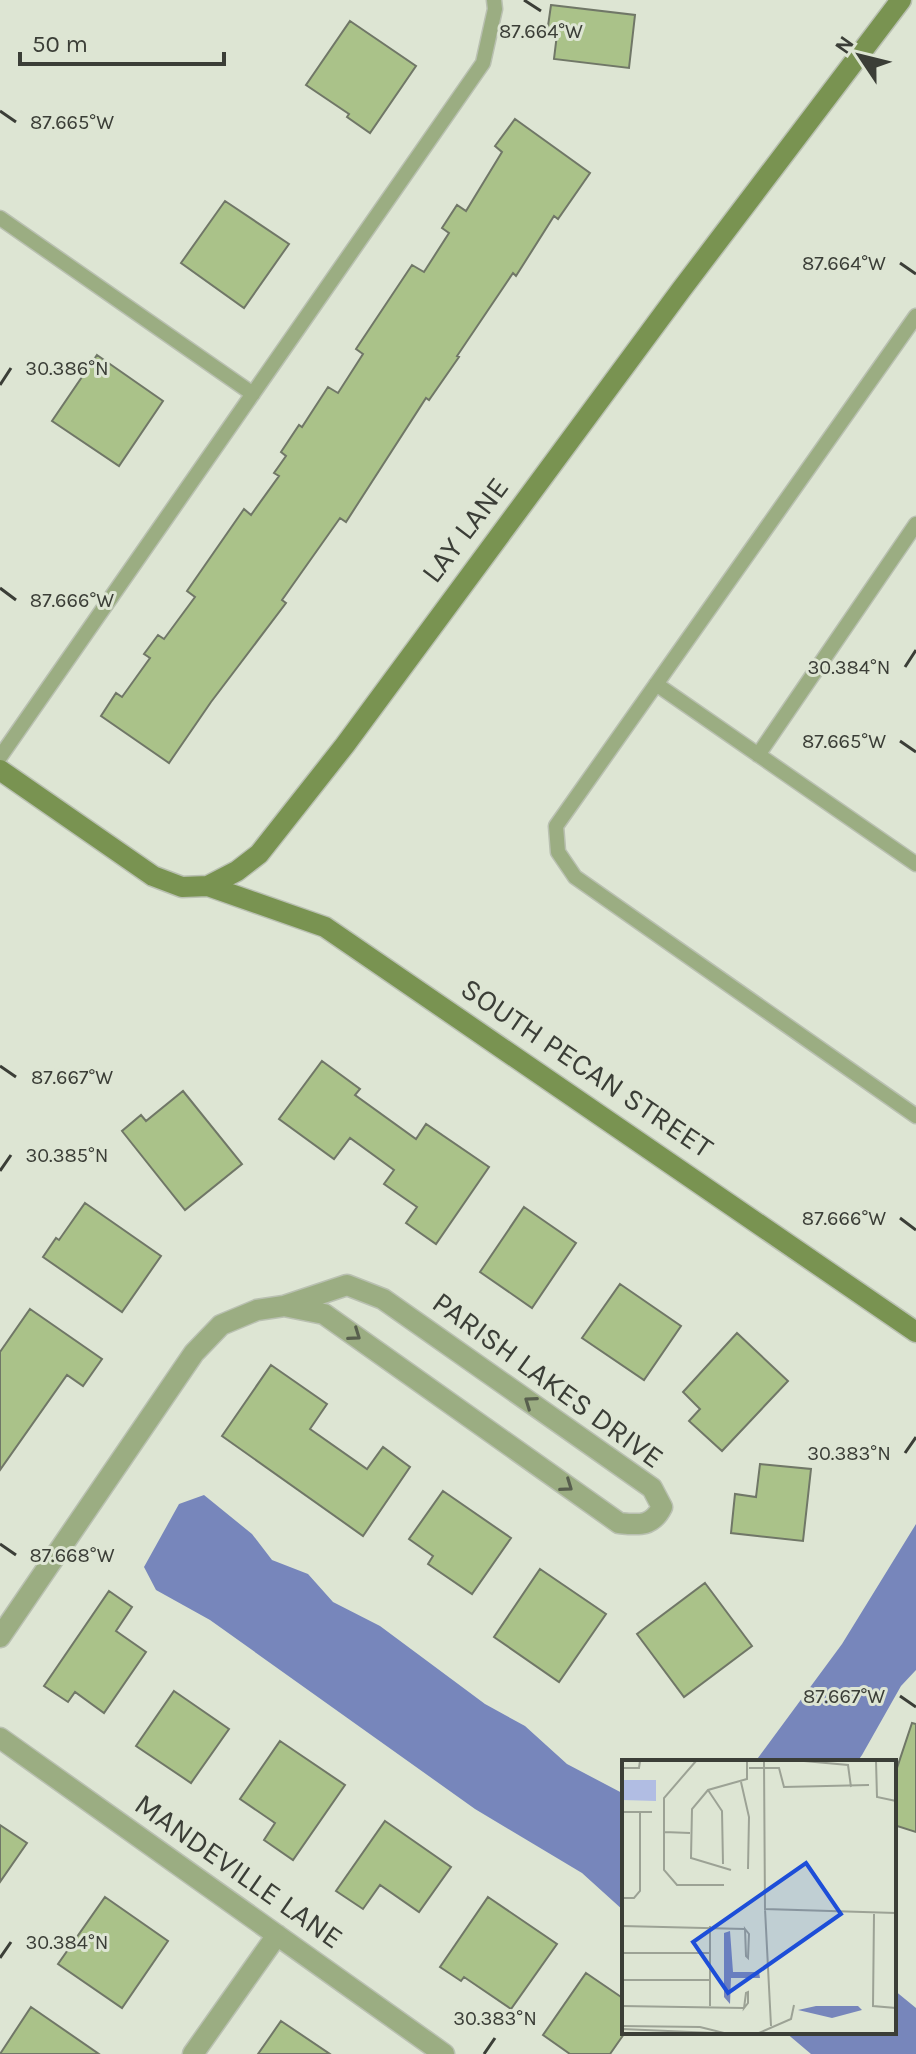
<svg xmlns="http://www.w3.org/2000/svg" width="916" height="2054" font-family="Karla,sans-serif">
  <rect width="100%" height="100%" fill="#dde5d3"/>
  <!-- water -->
  <path fill="#7786bb" d="M204 1495 252 1534 272 1560 308 1574 333 1602 380 1626 485 1704 525 1726 567 1764 624 1794V1911L582 1873 475 1809 210 1620 156 1590 144 1567 179 1504Z
    M916 1524V1670L901 1686 862 1755 857 1762H755L842 1644Z
    M894 1990 916 2008V2054H811L785 2032H894Z"/>
  <!-- building -->
  <path fill="#aac289" stroke="#707767" stroke-width="2" d="M551 5 635 15 629 68 554 59 557 34 547 33Z
    M350 21 416 66 370 133 347 117 349 114 306 85Z
    M515 119 590 173 558 219 554 216 516 276 513 273 457 356 459 357 429 400 426 398 346 522 340 518 282 600 286 603 211 702 169 763 101 716 116 693 122 697 150 658 144 654 158 635 164 639 195 597 187 591 244 509 251 515 279 476 274 473 286 456 281 452 299 425 302 427 328 387 338 393 363 354 356 349 412 265 424 272 449 233 442 228 457 205 466 211 502 152 495 146Z
    M225 201 289 244 244 308 181 263Z
    M97 355 163 401 119 466 52 421Z
    M322 1061 360 1089 355 1095 416 1139 426 1124 489 1167 436 1244 406 1223 417 1207 384 1184 394 1170 350 1138 334 1159 279 1119Z
    M183 1091 242 1164 185 1210 122 1131 141 1115 146 1121Z
    M85 1203 161 1256 122 1312 43 1257 56 1238 59 1240Z
    M524 1207 576 1243 532 1308 480 1272Z
    M620 1284 681 1326 644 1380 582 1338Z
    M30 1309 102 1359 83 1386 67 1375 0 1470V1352Z
    M737 1333 788 1381 722 1451 689 1421 700 1409 683 1392Z
    M271 1365 327 1404 310 1429 367 1469 383 1447 410 1467 363 1536 222 1436Z
    M760 1464 811 1469 803 1541 731 1533 735 1494 756 1497Z
    M443 1491 511 1538 472 1594 428 1564 433 1556 409 1539Z
    M540 1569 606 1614 559 1682 494 1637Z
    M705 1583 752 1646 684 1697 637 1634Z
    M109 1591 132 1607 116 1631 146 1652 104 1713 75 1692 68 1702 44 1686Z
    M174 1691 229 1729 191 1783 136 1746Z
    M912 1723 916 1724V1832L894 1825V1777Z
    M280 1741 345 1785 293 1860 264 1840 275 1823 240 1799Z
    M385 1821 451 1867 419 1912 380 1885 363 1909 336 1891Z
    M0 1825 27 1843 0 1882Z
    M105 1897 168 1941 122 2008 58 1964Z
    M488 1897 557 1944 511 2009 464 1977 461 1981 440 1967Z
    M586 1973 624 1999V2034L610 2054H570L543 2035Z
    M31 2007 99 2054H0Z
    M281 2021 330 2054H258Z"/>
  <g fill="none" stroke-linecap="round" stroke-linejoin="round">
    <defs>
      <path id="lane" d="M0 218 253 394
        M916 316 556 826 558 852 575 877 916 1116
        M656 684 916 864
        M758 755 916 524
        M0 757 483 63 495 9 494 0"/>
      <path id="street" d="M0 1637 194 1353 221 1325 257 1310 284 1306 347 1285 383 1299 652 1488 662 1507C652 1527 639 1525 619 1523L324 1314 284 1306
        M0 1738 444 2054
        M193 2054 277 1935"/>
      <path id="secondary" d="M0 770 153 876 182 887 208 886 237 871 259 854 345 745 681 290 901 0
        M208 886 325 927 916 1332"/>
    </defs>
    <!-- lane casing -->
    <use href="#lane" stroke="#b9c0b1" stroke-width="17"/>
    <!-- street casing -->
    <use href="#street" stroke="#b9c0b1" stroke-width="23"/>
    <!-- secondary casing -->
    <use href="#secondary" stroke="#b9c0b1" stroke-width="23"/>
    <!-- lane -->
    <use href="#lane" stroke="#9bad82" stroke-width="14"/>
    <!-- street -->
    <use href="#street" stroke="#9bad82" stroke-width="20"/>
    <!-- secondary -->
    <use href="#secondary" stroke="#799351" stroke-width="20"/>
  </g>
  <!-- one-way arrows -->
  <defs><path id="oneway-chevron" d="M-2-3.5L2.5 0L-2 3.5" fill="none" stroke-width="1.6" stroke-linecap="round" stroke-linejoin="round" transform="scale(2)"/></defs>
  <g stroke="#585f4e">
    <use href="#oneway-chevron" transform="translate(355 1335) rotate(35)"/>
    <use href="#oneway-chevron" transform="translate(530 1402) rotate(-145)"/>
    <use href="#oneway-chevron" transform="translate(567 1486) rotate(35)"/>
  </g>
  <!-- ticks -->
  <path fill="none" stroke="#3b3e37" stroke-width="3" d="M524 0 541 11M0 111 16 122M900 263 916 274M0 385 11 368M0 588 16 600M905 667 916 650M900 741 916 752M0 1066 16 1077M0 1171 11 1155M900 1218 916 1230M905 1453 916 1437M0 1544 16 1555M900 1696 916 1707M0 1958 11 1942M484 2054 495 2038"/>
  <g text-anchor="middle" stroke-width="6" stroke-linejoin="round" paint-order="stroke">
    <!-- street labels -->
    <g font-size="30" fill="#3b3e37" stroke="#dde5d3">
      <text transform="translate(465 530) rotate(-53)" y="10">LAY LANE</text>
      <text transform="translate(587 1068) rotate(34)" y="10">SOUTH PECAN STREET</text>
      <text transform="translate(548 1380) rotate(36)" y="10">PARISH LAKES DRIVE</text>
      <text transform="translate(239 1871) rotate(35)" y="10">MANDEVILLE LANE</text>
    </g>
  </g>
  <!-- overview -->
  <g transform="translate(622 1760)">
    <rect width="274" height="274" fill="#dde5d3"/>
    <path d="M0 20H34V41L0 40Z" fill="#b1bde3"/>
    <path d="M108 171 111 212H137L138 218H109L108 244 102 237V173ZM194 246H236L240 250 210 258 176 250Z" fill="#7786bb"/>
    <path fill="none" stroke="#9ca295" stroke-width="2" d="M74 1 42 38V110L55 125H102M142 1 143 149 274 153M182 1 226 5 229 27M254 1 255 37 274 41M0 8H17L18 1M127 8H157L162 27 247 25M119 22 127 57 126 109M86 30 100 51 101 104M0 52H30M42 72 68 73M109 110 69 98 70 49 86 30 125 19V1M0 138H12L18 131V52M143 149 149 266M252 154 251 246 274 248M0 166 123 169M123 169 127 174 126 198 124 196ZM0 193H88M0 220H88M126 232V243L122 248 124 233ZM0 246 122 248M88 246V166M0 266 78 267 102 273M0 269 92 273M137 273 169 259 172 245"/>
    <path fill="#1d4ed8" fill-opacity="0.15" stroke="#1d4ed8" stroke-width="4" d="M184 103 219 154 106 233 71 182Z"/>
    <rect width="274" height="274" fill="none" stroke="#3b3e37" stroke-width="4"/>
  </g>
  <g font-size="20" text-anchor="middle" fill="#3b3e37" stroke="#dde5d3" stroke-width="6" stroke-linejoin="round" paint-order="stroke">
    <text x="541" y="38">87.664°W</text>
    <text x="72" y="129">87.665°W</text>
    <text x="844" y="270">87.664°W</text>
    <text x="67" y="375">30.386°N</text>
    <text x="72" y="607">87.666°W</text>
    <text x="849" y="674">30.384°N</text>
    <text x="844" y="748">87.665°W</text>
    <text x="72" y="1084">87.667°W</text>
    <text x="67" y="1162">30.385°N</text>
    <text x="844" y="1225">87.666°W</text>
    <text x="849" y="1460">30.383°N</text>
    <text x="72" y="1562">87.668°W</text>
    <text x="844" y="1703">87.667°W</text>
    <text x="67" y="1949">30.384°N</text>
    <text x="495" y="2025">30.383°N</text>
  </g>
  <!-- north arrow -->
  <g transform="translate(860 56) rotate(305)" stroke="#dde5d3" stroke-width="6" paint-order="stroke">
  <path d="M0-6L14 30L0 20L-14 30Z" fill="#3b3e37"/>
  <text y="-12" font-size="22" font-weight="bold" text-anchor="middle" fill="#3b3e37">N</text>
  </g>
  <!-- scale -->
  <path d="M20 52v12h204v-12" fill="none" stroke="#3b3e37" stroke-width="4"/>
  <text x="32" y="52" font-size="24" fill="#3b3e37" stroke="#dde5d3" stroke-width="6" paint-order="stroke">50 m</text>
</svg>
